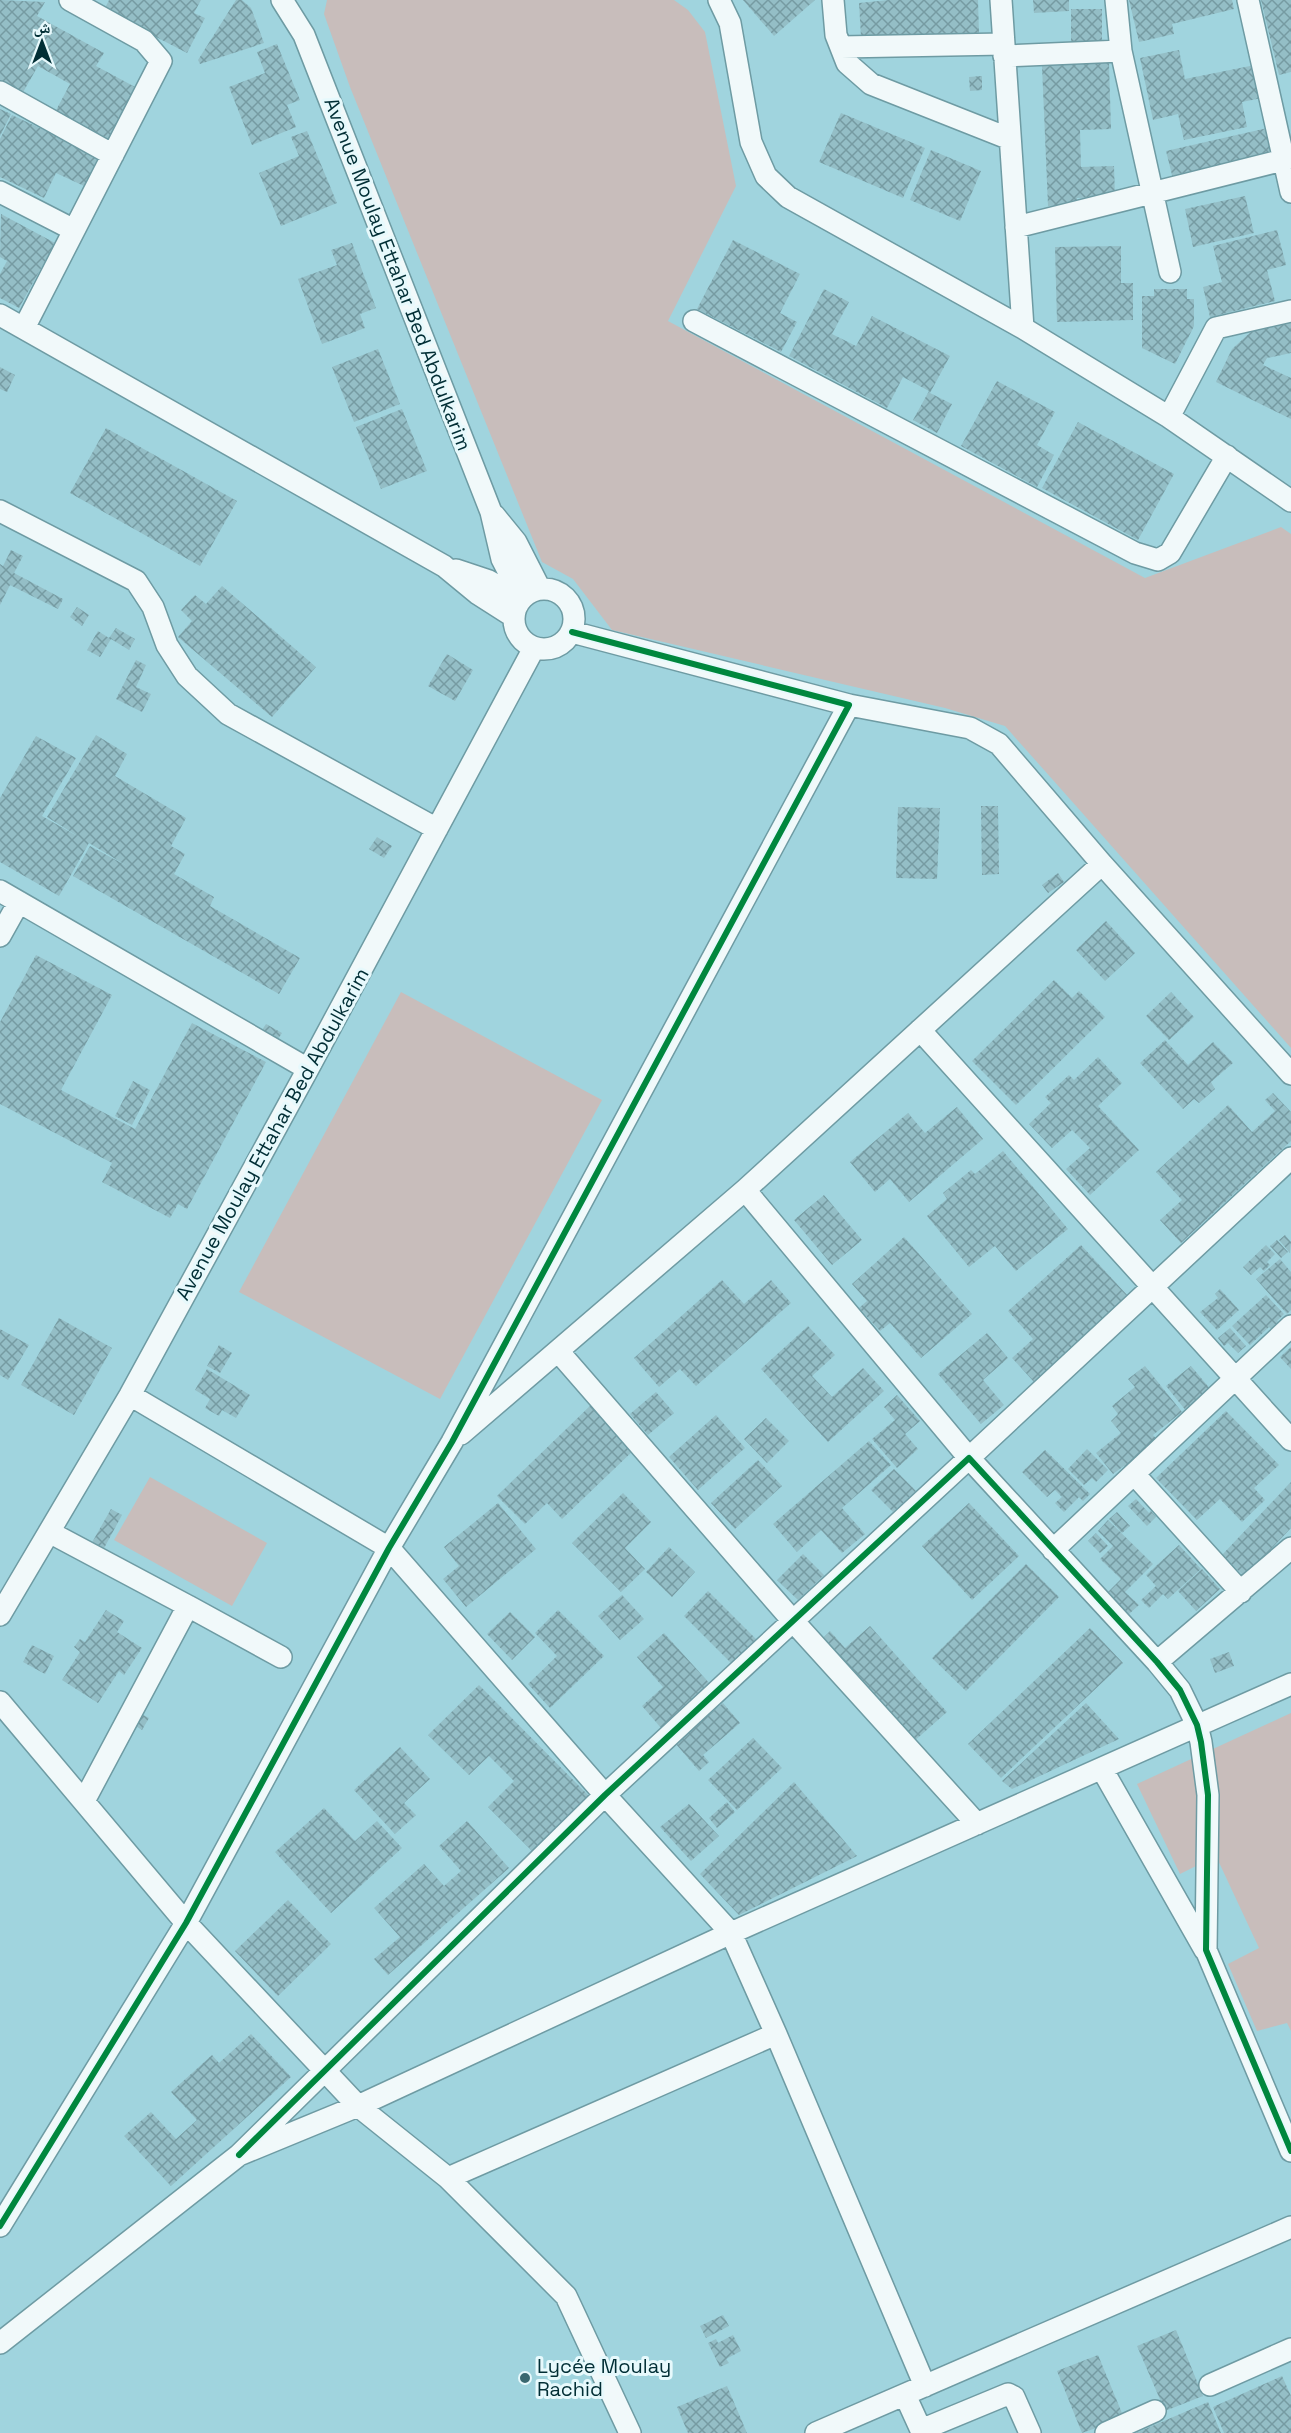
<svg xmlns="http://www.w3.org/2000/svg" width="1291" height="2433" font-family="'Space Grotesk','Noto Naskh Arabic',sans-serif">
  <defs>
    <pattern id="building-cross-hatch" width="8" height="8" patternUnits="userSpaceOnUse" patternTransform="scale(1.5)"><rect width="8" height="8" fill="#94bec6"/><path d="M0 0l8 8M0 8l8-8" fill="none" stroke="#769ba2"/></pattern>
  </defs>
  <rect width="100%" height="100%" fill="#a0d4de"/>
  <!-- park -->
  <path fill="#c8bdbb" d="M327 0H674L688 10 705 32 736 186 668 321 1145 578 1281 527 1291 534V1048L1005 726 945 708 612 630 573 579 542 562 350 87 324 14Z
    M401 992 602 1100 440 1399 239 1292Z
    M150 1477 267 1543 232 1606 114 1540Z
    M1291 1713V2031L1287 2023 1257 2031 1228 1964 1259 1948 1216 1856 1180 1874 1137 1784Z"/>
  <!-- building -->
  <path fill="url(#building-cross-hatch)" d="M0 0 45 2 37 16 104 53 96 66 137 88 107 142 54 114 70 84 38 66 22 94 0 82Z
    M109 0H201L194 13 205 18 187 53 104 10Z
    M236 0H242L251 8 264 43 200 64 198 60Z
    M743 0H815L774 36Z
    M889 0H978L979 34 861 37 859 3Z
    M1033 0H1069V11L1034 13Z
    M1129 0H1232L1234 9 1172 24 1174 34 1139 42Z
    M1261 0H1291V72L1279 75Z
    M1071 9H1102V41L1071 42Z
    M277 44 300 100 287 105 296 127 252 145 229 87 265 73 257 52Z
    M1179 50 1185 79 1255 65 1262 98 1242 102 1247 127 1184 140 1178 114 1153 120 1140 58Z
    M1109 63 1111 129 1080 130 1081 167 1114 166 1115 197 1077 198V205L1048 206 1042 66Z
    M982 76V90L970 91 969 77Z
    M0 109 11 114 0 136Z
    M841 113 925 148 903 198 819 162Z
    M12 115 99 156 84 186 56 173 44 198 0 177V139Z
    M1272 127 1279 158 1174 183 1166 151Z
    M307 131 337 203 281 226 259 173 299 156 291 137Z
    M931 150 981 171 960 221 910 200Z
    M1245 196 1254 233 1193 247 1185 209Z
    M1 214 55 243 19 308 0 298V274L7 261 0 257Z
    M1277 230 1286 265 1267 270 1275 301 1210 317 1203 287 1222 282 1213 246Z
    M733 240 800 274 780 313 797 322 781 352 697 309Z
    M352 243 376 308 360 314 365 328 322 344 298 279 337 265 331 250Z
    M1121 246V283H1133V320L1057 322 1055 247Z
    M824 289 849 302 832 334 856 346 872 316 950 356 930 393 952 404 937 433 913 420 929 391 903 377 887 408 789 356Z
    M1154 289H1187V299H1194V326L1175 364 1142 348V296H1154Z
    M1291 321V353L1267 358 1263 365 1291 378V419L1216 382 1232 349 1254 329Z
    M378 349 400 404 354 422 332 367Z
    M0 367 15 375 7 392 0 389Z
    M997 381 1055 412 1037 445 1054 455 1037 487 961 446Z
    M402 409 427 471 381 489 356 427Z
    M1078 422 1174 474 1138 540 1042 488Z
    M106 428 237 501 200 566 70 493Z
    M11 550 23 556 14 573 63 599 58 609 10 585 0 605V564L3 566Z
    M222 586 316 667 272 717 178 637 192 621 181 610 195 595 206 604Z
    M77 607 89 615 82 626 70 617Z
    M116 628 135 639 129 650 111 639 100 657 87 650 98 631 109 638Z
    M447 654 473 670 455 701 428 686Z
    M136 660 146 665 136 687 151 694 142 712 116 699Z
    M96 735 127 754 115 776 186 818 171 846 185 854 174 874 214 897 210 906 300 958 279 994 73 876 90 846 127 866 89 843 59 896 0 862V798L36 736 76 758 42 816 79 837 47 817Z
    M981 806H998L999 874 982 875Z
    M898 807 940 808 937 879 896 878Z
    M377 837 392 846 384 858 369 849Z
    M1058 873 1064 882 1048 893 1042 885Z
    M1106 921 1135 953 1105 981 1076 950Z
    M36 955 112 995 61 1090 135 1129 192 1023 266 1062 187 1209 178 1204 170 1218 102 1182 112 1163 0 1104V1022Z
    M1054 980 1072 998 1079 991 1105 1017 1016 1105 972 1061Z
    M1171 992 1194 1017 1169 1040 1146 1016Z
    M266 1024 282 1033 276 1042 260 1033Z
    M1165 1040 1188 1065 1213 1042 1233 1063 1211 1082 1215 1089 1199 1103 1194 1099 1183 1109 1140 1063Z
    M1098 1057 1122 1083 1098 1106 1139 1150 1090 1195 1066 1169 1090 1148 1072 1130 1052 1148 1029 1124 1051 1103 1045 1097 1069 1075 1074 1080Z
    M133 1081 150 1090 132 1125 115 1116Z
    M1273 1093 1291 1112V1141L1181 1243 1160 1220 1182 1200 1156 1172 1228 1105 1252 1132 1275 1111 1265 1100Z
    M957 1107 983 1139 909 1202 890 1179 875 1192 850 1162 908 1113 925 1133Z
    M1003 1151 1068 1229 1016 1271 995 1246 969 1267 927 1216 947 1199 943 1193 971 1170 975 1174Z
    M824 1195 862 1240 832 1265 794 1220Z
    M1285 1235 1291 1242 1290 1253 1279 1240Z
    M904 1237 972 1314 921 1358 890 1323 880 1331 859 1308 867 1301 852 1284Z
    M1277 1240 1288 1252 1281 1258 1270 1246Z
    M1081 1245 1128 1296 1034 1382 1012 1358 1033 1339 1008 1311Z
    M1266 1245 1275 1254 1267 1262 1270 1265 1264 1271 1260 1267 1251 1275 1243 1267Z
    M1280 1259 1291 1272V1310L1287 1314 1256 1279Z
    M722 1280 744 1304 771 1280 791 1303 696 1386 680 1369 659 1387 634 1358Z
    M1220 1289 1239 1310 1217 1330 1200 1312 1218 1298 1215 1294Z
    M1266 1295 1284 1314 1277 1321 1280 1323 1272 1330 1269 1327 1250 1345 1232 1326Z
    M59 1318 112 1348 74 1415 21 1385Z
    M808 1326 835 1355 812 1376 832 1397 863 1368 884 1391 828 1442 761 1369Z
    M1230 1328 1246 1346 1238 1353 1228 1343 1224 1346 1218 1338Z
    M0 1329 29 1345 8 1380 0 1375Z
    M987 1333 1008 1358 983 1380 1004 1405 981 1424 938 1374Z
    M219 1345 232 1353 220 1373 207 1366Z
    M1291 1347V1369L1280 1357Z
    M1145 1366 1182 1412 1153 1435 1159 1442 1126 1469 1124 1466 1113 1474 1096 1453 1121 1433 1111 1421 1118 1414 1112 1406 1135 1387 1128 1379Z
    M1191 1366 1212 1391 1187 1412 1166 1386Z
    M207 1369 250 1395 236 1418 222 1410 219 1416 205 1408 210 1399 195 1390Z
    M656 1392 674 1413 648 1435 630 1414Z
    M897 1395 920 1421 905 1434 918 1449 897 1468 872 1439 895 1420 884 1407Z
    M592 1404 636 1448 562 1519 547 1503 525 1524 497 1496Z
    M1226 1411 1279 1465 1254 1488 1265 1500 1242 1522 1220 1499 1197 1520 1156 1478Z
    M716 1415 745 1448 698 1490 669 1457Z
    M766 1418 789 1441 767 1463 744 1439Z
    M869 1441 891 1465 842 1508 865 1534 842 1553 821 1530 797 1552 773 1524Z
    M1087 1449 1108 1470 1096 1482 1092 1478 1084 1485 1068 1469Z
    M1045 1450 1090 1494 1083 1501 1079 1497 1064 1512 1055 1503 1062 1497 1055 1490 1047 1497 1022 1472Z
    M758 1460 782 1486 735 1529 711 1503Z
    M894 1469 916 1491 893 1512 871 1490Z
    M1291 1482V1528L1245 1577 1222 1555Z
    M623 1493 651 1522 625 1548 645 1569 621 1592 572 1543Z
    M1136 1499 1149 1513 1151 1511 1156 1517 1147 1526 1128 1506Z
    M498 1503 536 1549 466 1607 443 1579 459 1566 444 1547Z
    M969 1503 1019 1556 972 1600 922 1546Z
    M111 1509 122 1515 102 1552 90 1546Z
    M1117 1512 1130 1526 1122 1533 1109 1519Z
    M1108 1520 1153 1564 1125 1592 1139 1605 1129 1614 1107 1593 1121 1579 1100 1559 1113 1546 1098 1531Z
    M1096 1533 1108 1546 1100 1553 1088 1541Z
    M1179 1545 1201 1569 1168 1599 1163 1594 1149 1608 1141 1600 1156 1586 1146 1575Z
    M669 1547 695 1572 672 1597 646 1572Z
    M803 1554 824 1575 798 1600 777 1580Z
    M1026 1564 1059 1597 966 1691 932 1658Z
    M1202 1569 1220 1589 1196 1611 1178 1591Z
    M708 1591 757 1640 733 1665 684 1616Z
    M622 1595 644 1619 620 1640 598 1616Z
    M106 1610 124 1621 117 1632 142 1648 124 1675 119 1671 98 1703 62 1680 80 1652 74 1647 80 1639 85 1642Z
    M558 1610 604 1656 550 1708 528 1684 557 1656 535 1633Z
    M510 1612 535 1637 512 1660 487 1634Z
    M870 1626 947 1712 912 1743 821 1640 830 1631 845 1648Z
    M1090 1628 1123 1663 1001 1778 968 1744Z
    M664 1633 711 1685 662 1729 642 1706 663 1687 637 1657Z
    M32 1645 54 1656 45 1674 23 1662Z
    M1229 1652 1234 1666 1215 1673 1210 1659Z
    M479 1685 589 1796 532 1851 488 1807 514 1781 489 1756 469 1775 428 1735Z
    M723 1703 740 1723 703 1755 709 1762 699 1771 675 1743Z
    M1086 1703 1119 1739 1012 1789 1002 1781Z
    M141 1714 149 1718 142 1730 134 1725Z
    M753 1738 782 1768 737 1810 708 1780Z
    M400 1747 430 1779 404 1803 416 1815 395 1834 354 1790Z
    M794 1782 857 1856 739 1915 700 1874Z
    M727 1802 735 1812 717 1828 709 1818Z
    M689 1804 719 1836 691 1861 660 1827Z
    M324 1808 355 1841 377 1821 402 1848 331 1913 275 1852Z
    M467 1821 509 1868 388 1975 374 1959 400 1937 374 1908 424 1864 444 1886 461 1871 439 1846Z
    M288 1900 331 1944 278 1996 235 1951Z
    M251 2034 291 2077 171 2186 124 2136 151 2112 176 2139 197 2120 171 2092 212 2055 219 2063Z
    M723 2315 729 2326 706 2338 700 2326Z
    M1176 2330 1203 2396 1165 2411 1137 2346Z
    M733 2335 741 2351 726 2359 729 2363 720 2367 708 2343 716 2339 718 2343Z
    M1098 2355 1124 2418 1082 2433 1057 2371Z
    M1282 2376 1291 2396V2433H1224L1213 2407Z
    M727 2386 747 2433H688L677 2407Z
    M1208 2402 1221 2433H1136Z"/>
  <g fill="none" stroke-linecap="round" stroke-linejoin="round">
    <defs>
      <path id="minor" d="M282 0 304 35 491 512 502 559 522 598
        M719 0 730 23 751 142 766 176 788 197 1023 328 1169 417 1291 501
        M833 0 836 35 847 63 871 84 1010 139
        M1001 0 1023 328
        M1116 0 1121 51 1170 272
        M1248 0 1291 192
        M841 47 1004 44
        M1004 56 1121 51
        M0 92 113 155
        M0 192 74 230
        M1016 227 1291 158
        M0 315 444 566 478 594 514 617
        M694 321 1135 553 1158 560 1170 553 1227 456
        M24 328 161 61 144 41 70 0
        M1169 417 1216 328 1291 311
        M0 511 136 581 153 607 167 645 187 676 228 714 437 829
        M494 515 516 542 540 589
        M456 570 489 581 520 599
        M514 619a30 30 0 1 1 60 0a30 30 0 1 1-60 0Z
        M849 705 970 728 999 744 1102 864 1291 1074
        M1102 864 745 1190 969 1458 1291 1158
        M0 891 308 1069
        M0 936 19 902
        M920 1030 1291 1440
        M558 1351 793 1621 977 1824
        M130 1395 389 1548 605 1795 731 1933 776 2034 925 2386
        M461 1434 745 1190
        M1134 1474 1241 1592
        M49 1532 188 1606 84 1801
        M1053 1550 1291 1326
        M188 1606 281 1657
        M0 1615 130 1395 308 1069 534 648
        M1157 1662 1291 1548
        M0 1702 186 1923 358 2106 448 2178 566 2296 630 2433
        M1102 1769 1205 1950
        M239 2155 605 1795 969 1458 1157 1662 1180 1690 1197 1725 1201 1742 1208 1795 1206 1950 1291 2151
        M448 2178 776 2034
        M0 2226 186 1923 389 1548 452 1442 849 705 572 632
        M0 2343 239 2155 358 2106 731 1933 1291 1684
        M1210 2385 1291 2349
        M905 2395 921 2430
        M816 2433 1291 2227
        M922 2433 921 2430 1008 2394 1014 2397 1030 2433
        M1106 2433 1155 2411"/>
    </defs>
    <!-- minor casing -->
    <use href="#minor" stroke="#6e9ba3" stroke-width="24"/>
    <!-- minor -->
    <use href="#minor" stroke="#f1f9fa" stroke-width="21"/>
    <defs>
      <path id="cycleway" d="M239 2155 605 1795 969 1458 1157 1662 1180 1690 1197 1725 1201 1742 1208 1795 1206 1950 1291 2151
        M0 2226 186 1923 389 1548 452 1442 849 705 572 632"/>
    </defs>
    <!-- cycleway casing -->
    <use href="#cycleway" stroke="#e7f9fc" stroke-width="10"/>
    <!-- cycleway -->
    <use href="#cycleway" stroke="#00873e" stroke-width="6"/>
  </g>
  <!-- markers -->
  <circle fill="#396870" stroke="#e7f9fc" stroke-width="2" cx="525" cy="2378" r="6"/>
  <g text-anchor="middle" stroke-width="6" stroke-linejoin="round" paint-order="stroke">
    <!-- street labels -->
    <g font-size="20" fill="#012e35" stroke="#e7f9fc">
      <text transform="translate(398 274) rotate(69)" y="7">Avenue Moulay Ettahar Bed Abdulkarim</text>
      <text transform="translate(272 1134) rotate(-61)" y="7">Avenue Moulay Ettahar Bed Abdulkarim</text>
    </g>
    <!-- poi labels -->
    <g font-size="20" fill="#012e35" stroke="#e7f9fc" text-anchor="start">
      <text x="537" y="2373">Lycée Moulay<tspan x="537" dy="23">Rachid</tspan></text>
    </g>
  </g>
  <!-- north arrow -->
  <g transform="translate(42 42)" stroke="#e7f9fc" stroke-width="4.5" paint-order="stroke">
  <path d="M0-4.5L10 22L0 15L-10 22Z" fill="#012e35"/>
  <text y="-9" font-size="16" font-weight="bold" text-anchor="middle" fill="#012e35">ش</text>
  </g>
</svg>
